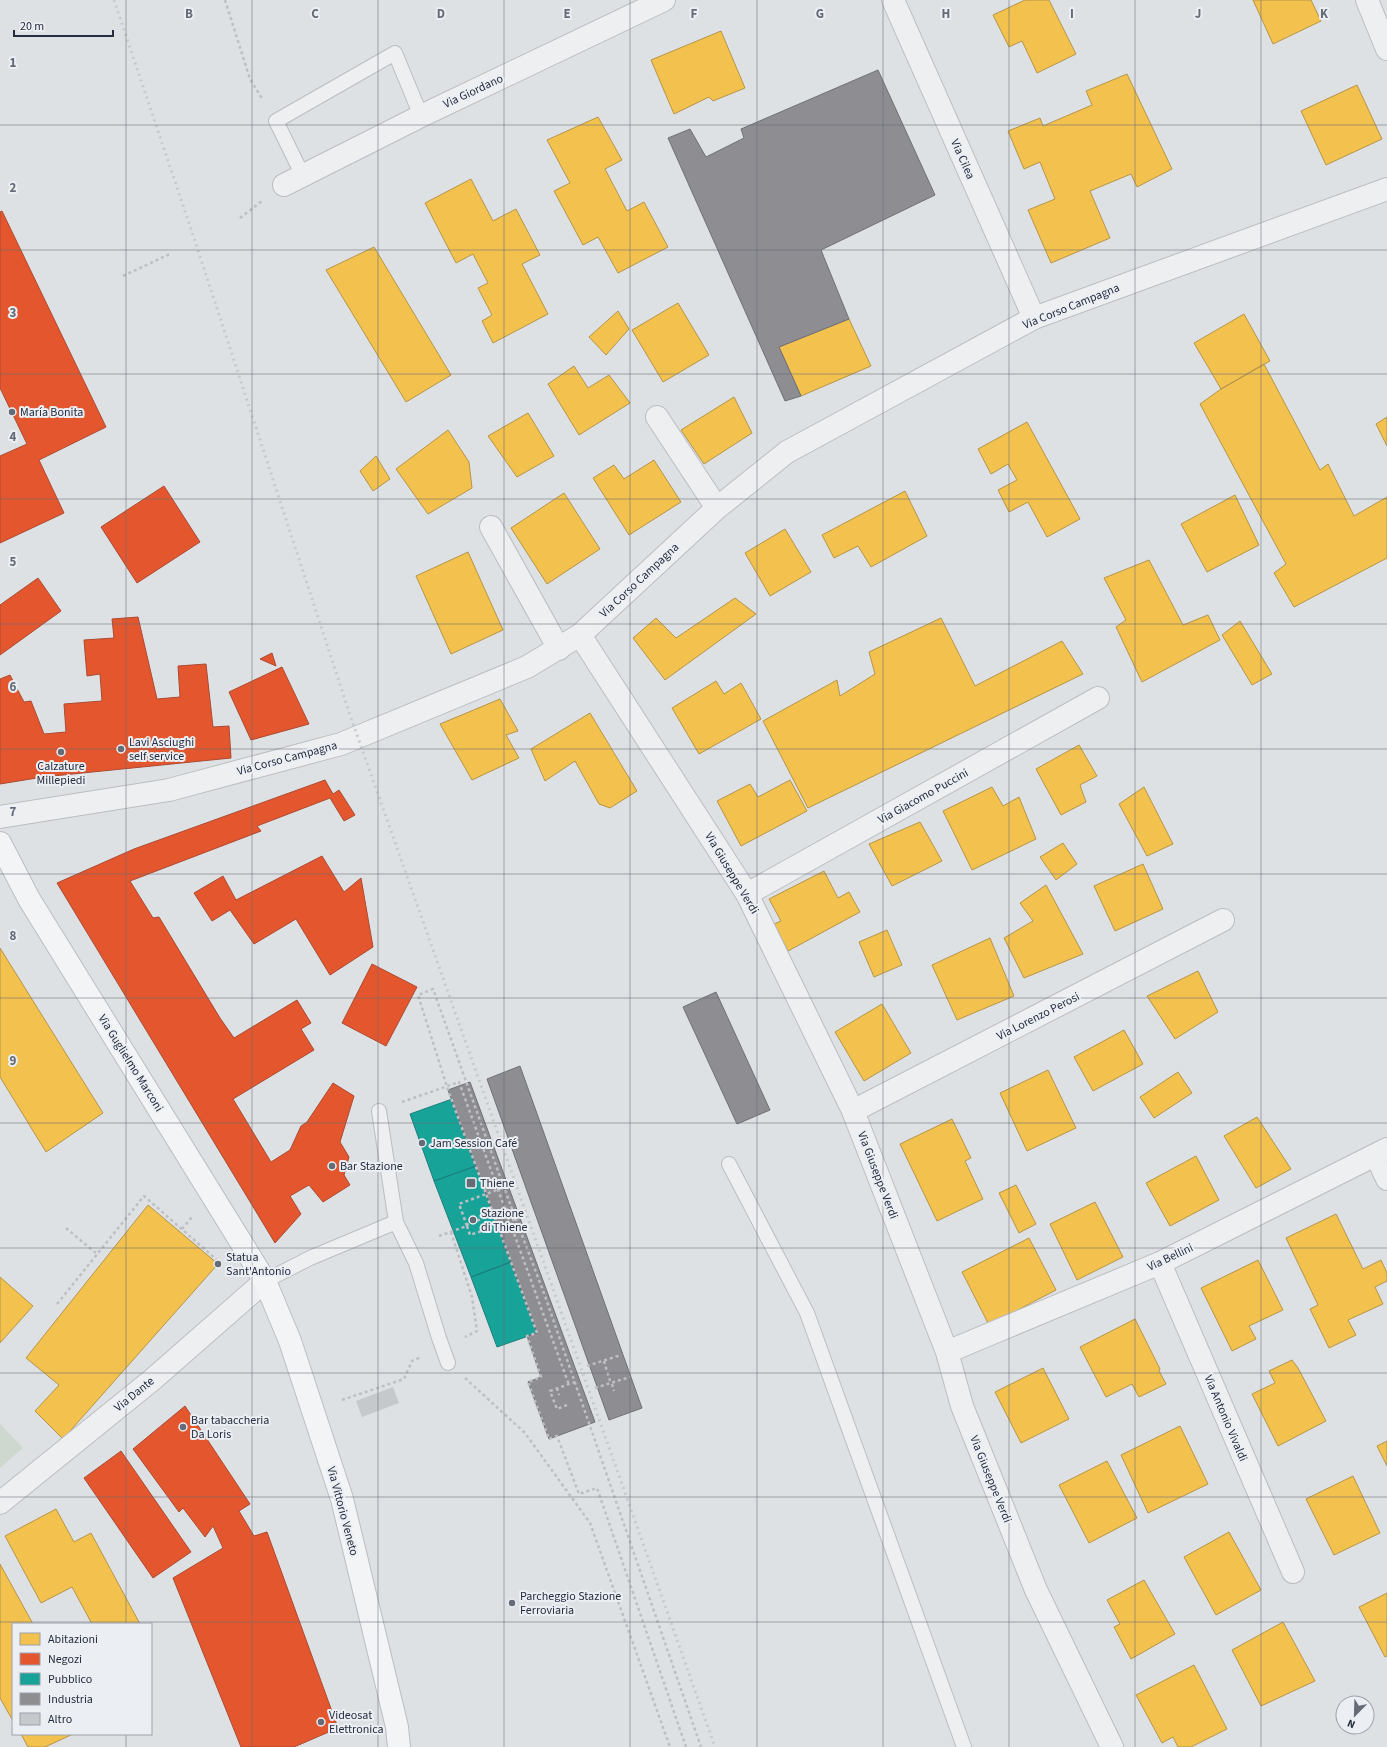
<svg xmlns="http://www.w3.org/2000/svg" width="1387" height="1747" font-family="'Source Sans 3',sans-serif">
  <rect width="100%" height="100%" fill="#dee1e4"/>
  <!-- green -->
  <path fill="#ced8cf" d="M0 1424 23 1448 0 1468Z"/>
  <!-- homes -->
  <path fill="#f2c14e" stroke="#b59549" d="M1025 0H1049L1076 54 1037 73 1022 41 1009 47 993 15Z
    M1253 0H1311L1321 21 1273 44Z
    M721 31 745 88 713 101 709 97 674 114 651 60Z
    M1127 74 1172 169 1137 187 1131 174 1090 191 1110 238 1051 263 1028 210 1055 199 1040 162 1024 169 1008 131 1040 118 1043 126 1092 105 1086 91Z
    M1357 85 1382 139 1326 165 1301 111Z
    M598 117 622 160 605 169 627 211 644 202 668 247 618 273 598 237 583 245 554 191 570 183 547 140Z
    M471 179 493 221 516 209 540 255 522 264 548 314 493 343 482 321 492 315 478 288 488 283 473 254 456 263 425 203Z
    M374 247 451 375 406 402 326 270Z
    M678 303 709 355 663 382 632 330Z
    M618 311 629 329 606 355 589 337Z
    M1244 314 1270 361 1221 389 1194 343Z
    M849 319 871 366 801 396 779 347Z
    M1264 364 1320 470 1328 464 1354 516 1387 497V558L1294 607 1274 573 1286 564 1200 404 1221 389Z
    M574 366 588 388 609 375 630 403 579 435 548 384Z
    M734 397 752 433 704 464 681 430Z
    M528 413 554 456 517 477 488 436Z
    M1387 417V446L1376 424Z
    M1027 422 1080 519 1047 537 1028 502 1009 512 998 490 1017 480 1008 464 991 474 978 449Z
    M448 430 469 462 472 488 428 514 396 469Z
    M376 456 390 479 373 491 360 471Z
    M654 460 681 502 629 535 593 478 614 465 624 479Z
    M905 491 927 536 871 567 858 546 834 558 822 535Z
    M564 493 600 549 547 584 511 528Z
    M1235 495 1259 545 1207 572 1181 524Z
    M785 529 811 572 770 596 745 553Z
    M468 552 503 630 451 654 416 576Z
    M1149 560 1183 625 1208 615 1220 640 1142 682 1116 627 1126 620 1104 578Z
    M735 598 756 614 665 680 633 638 656 618 676 638Z
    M941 618 975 686 1062 641 1083 674 808 808 763 721 837 680 840 696 875 674 869 652Z
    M1240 621 1272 674 1252 685 1222 635Z
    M716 681 724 694 741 683 761 719 699 754 672 708Z
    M500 699 518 731 506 735 519 758 472 780 440 724Z
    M590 713 637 791 610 808 599 804 575 761 545 781 531 749Z
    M1079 745 1097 776 1080 785 1086 802 1061 815 1036 769Z
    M790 780 807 811 741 846 717 801 750 784 758 797Z
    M992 787 1003 806 1019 797 1036 839 972 870 943 811Z
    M1144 787 1173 844 1147 856 1119 804Z
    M920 822 942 861 892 886 869 844Z
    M1063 843 1077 864 1056 880 1040 857Z
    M1143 864 1163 909 1115 931 1094 886Z
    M824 871 838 898 849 892 860 912 788 951 774 924 781 921 769 899Z
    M1046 885 1083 954 1024 978 1004 938 1033 921 1020 903Z
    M887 930 902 965 874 977 859 942Z
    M990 938 1014 996 957 1020 932 965Z
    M0 948 103 1113 46 1152 0 1077Z
    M1198 971 1218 1012 1175 1039 1147 996Z
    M882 1004 911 1053 864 1081 835 1032Z
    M1124 1030 1143 1064 1093 1091 1074 1057Z
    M1048 1070 1076 1128 1027 1151 1000 1093Z
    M1178 1072 1192 1093 1154 1118 1140 1097Z
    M1257 1117 1291 1169 1256 1188 1224 1136Z
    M952 1119 971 1158 965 1161 983 1199 937 1221 900 1144Z
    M1196 1156 1219 1200 1170 1226 1146 1183Z
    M1016 1185 1036 1224 1019 1233 999 1193Z
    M1095 1202 1123 1257 1077 1280 1050 1224Z
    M148 1205 218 1264 63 1439 35 1411 59 1385 26 1358Z
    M1336 1214 1363 1269 1381 1260 1387 1273V1281L1375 1287 1383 1304 1348 1320 1356 1335 1329 1348 1310 1309 1318 1305 1286 1238Z
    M1029 1238 1056 1290 989 1325 962 1272Z
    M1258 1260 1283 1310 1249 1326 1256 1339 1232 1351 1201 1288Z
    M0 1277 33 1306 0 1343Z
    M1135 1319 1160 1369 1159 1371 1166 1384 1139 1397 1132 1384 1106 1397 1080 1347Z
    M1292 1360 1298 1368 1326 1421 1278 1446 1252 1394 1275 1383 1269 1371Z
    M1043 1368 1069 1419 1021 1443 995 1392Z
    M1180 1426 1208 1484 1148 1513 1121 1455Z
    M1387 1441V1466L1377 1446Z
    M1107 1461 1137 1518 1089 1543 1059 1485Z
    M1353 1476 1380 1533 1334 1555 1306 1499Z
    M56 1509 74 1542 91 1533 140 1624H92L72 1587 41 1603 5 1536Z
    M1229 1532 1261 1590 1216 1615 1184 1557Z
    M0 1564 33 1624H13V1721L0 1698Z
    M1144 1580 1175 1634 1131 1659 1114 1627 1120 1624 1107 1600Z
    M1387 1593V1656L1385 1657 1359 1607Z
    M1283 1622 1315 1681 1261 1706 1232 1650Z
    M1194 1665 1227 1729 1191 1747H1178L1173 1737 1162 1743 1136 1695Z
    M21 1734H73L45 1747H28Z"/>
  <!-- shops -->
  <path fill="#e4572e" stroke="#ab4a32" d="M2 211 106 427 39 460 64 513 0 543V456L27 444 0 388V212Z
    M164 486 200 542 137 583 101 527Z
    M38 578 61 611 0 655V605Z
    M138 617 157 699 180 697 178 666 206 664 213 727 229 726 231 758 43 777 0 784V679L10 675 24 702 31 701 44 734 66 732 64 704 102 701 100 674 87 676 84 640 114 638 112 619Z
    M272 653 276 666 260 659Z
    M282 667 309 724 251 740 229 692Z
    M325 780 333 794 339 790 355 815 344 821 330 798 257 826 261 831 130 881 153 918 159 917 220 1018 234 1038 297 1000 311 1023 301 1029 314 1050 233 1099 271 1162 290 1150 301 1126 307 1122 333 1083 354 1096 340 1142 349 1157 344 1175 350 1185 323 1202 309 1185 290 1196 301 1214 275 1243 57 883 134 849Z
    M322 856 344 892 361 878 373 947 330 975 296 919 254 944 230 910 212 921 194 893 223 876 236 900Z
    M372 964 417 987 386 1046 342 1023Z
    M185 1406 250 1504 239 1511 254 1536 267 1532 338 1728 294 1747H241L173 1578 223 1548 213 1526 205 1537 183 1508 179 1512 133 1449Z
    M121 1451 191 1552 153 1578 84 1478Z"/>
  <!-- public -->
  <path fill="#17a398" stroke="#1c807d" d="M452 1099 476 1166 434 1181 410 1114Z
    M476 1166 511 1262 471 1277 434 1181Z
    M511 1262 537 1333 497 1347 471 1277Z"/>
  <!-- industry -->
  <path fill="#8d8d92" stroke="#6e7078" d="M878 70 935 195 821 250 849 319 779 347 801 396 785 401 668 138 690 129 706 157 744 138 741 129Z
    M716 992 770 1110 737 1124 683 1007Z
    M520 1066 642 1408 609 1420 487 1079Z
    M470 1082 595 1422 549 1439 528 1382 541 1377 527 1336 537 1333 448 1090Z"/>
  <!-- building -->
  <path fill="#c5c9cc" d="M393 1387 399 1403 362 1417 356 1401Z"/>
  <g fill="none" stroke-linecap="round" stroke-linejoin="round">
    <defs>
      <path id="lane" d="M303 176 276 121 395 53 421 116
        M379 1111 396 1222
        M729 1164 807 1313 964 1747
        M265 1281 310 1258 396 1222 416 1263 439 1338 448 1363"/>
      <path id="street" d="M893 0 1034 318
        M1367 0 1387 49
        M284 185 421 116 664 0
        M657 417 717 508
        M491 527 559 649
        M580 635 747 894 853 1111 947 1352 962 1406 1036 1590 1112 1747
        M0 817 169 790 341 744 527 667 580 635 717 508 787 452 1034 318 1387 189
        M747 894 1098 698
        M853 1111 1223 920
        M1376 1155 1387 1179
        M1160 1263 1293 1572
        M947 1352 1160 1263 1387 1149
        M0 1503 152 1380 265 1281"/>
      <path id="primary" d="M0 843 29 899 265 1281 290 1341 342 1499 397 1727 399 1747"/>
    </defs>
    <!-- lane casing -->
    <use href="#lane" stroke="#bbbdc1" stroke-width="16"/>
    <!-- street casing -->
    <use href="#street" stroke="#bbbdc1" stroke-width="24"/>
    <!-- primary casing -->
    <use href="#primary" stroke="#babdc2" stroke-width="24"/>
    <!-- path -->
    <path stroke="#bebfc4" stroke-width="2.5" stroke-dasharray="3 3" stroke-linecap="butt" d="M225 0 250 79 263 100
      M240 218 262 201
      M123 276 172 253
      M402 1102 459 1082 569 1385
      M466 1225 512 1207
      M467 1226 470 1235 516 1219
      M66 1228 97 1254
      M182 1229 192 1217
      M451 1232 472 1297 477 1331 465 1337
      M439 1236 467 1226 459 1204 505 1187
      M57 1304 144 1196 217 1260
      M604 1361 610 1381
      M587 1366 621 1355
      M465 1378 525 1433 590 1523 670 1747
      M612 1384 614 1391
      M557 1388 559 1395
      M595 1388 630 1377
      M342 1400 404 1379 412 1361 421 1357
      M567 1405 557 1409 550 1391 575 1382
      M686 1747 597 1488 579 1494 557 1436 549 1439 528 1382 541 1377 527 1336 537 1333 448 1090 418 995 433 989 503 1185 545 1296 701 1747"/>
    <!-- lane -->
    <use href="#lane" stroke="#eeeff1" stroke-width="14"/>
    <!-- street -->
    <use href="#street" stroke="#eeeff1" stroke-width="22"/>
    <!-- primary -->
    <use href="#primary" stroke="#f2f4f5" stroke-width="22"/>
    <!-- rail -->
    <path stroke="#c7c9cc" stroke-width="3" stroke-dasharray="2 4" stroke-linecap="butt" d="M114 0 192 232 350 715 715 1747"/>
  </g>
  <!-- grid -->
  <path fill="none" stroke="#666c77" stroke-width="1" stroke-opacity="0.55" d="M126 0V1624M252 0V1747M378 0V1747M504 0V1747M630 0V1747M757 0V1747M883 0V1747M1009 0V1747M1135 0V1747M1261 0V1747M0 125H1387M0 250H1387M0 374H1387M0 499H1387M0 624H1387M0 749H1387M0 874H1387M0 998H1387M0 1123H1387M0 1248H1387M0 1373H1387M0 1497H1387M0 1622H1387M126 1734V1747"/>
  <!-- markers -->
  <g fill="#666c77" stroke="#ebeff4" stroke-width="1.5">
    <circle cx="12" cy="412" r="4"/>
    <circle cx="121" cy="749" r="4"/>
    <circle cx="61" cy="752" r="4"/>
    <circle cx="422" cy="1143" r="4"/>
    <circle cx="332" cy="1166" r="4"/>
    <rect x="466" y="1178" width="10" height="10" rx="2"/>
    <circle cx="473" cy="1220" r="4"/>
    <circle cx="218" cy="1264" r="4"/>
    <circle cx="183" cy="1427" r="4"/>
    <circle cx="512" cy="1603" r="4"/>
    <circle cx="321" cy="1722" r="4"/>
  </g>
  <g text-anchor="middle" stroke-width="4" stroke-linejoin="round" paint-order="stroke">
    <!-- street labels -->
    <g font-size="12" fill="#262d3d" stroke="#ebeff4">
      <text transform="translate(473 91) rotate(-25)" y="4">Via Giordano</text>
      <text transform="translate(963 159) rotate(66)" y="4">Via Cilea</text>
      <text transform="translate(1071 306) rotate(-22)" y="4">Via Corso Campagna</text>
      <text transform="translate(639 580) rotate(-43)" y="4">Via Corso Campagna</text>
      <text transform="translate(287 758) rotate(-15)" y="4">Via Corso Campagna</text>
      <text transform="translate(923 796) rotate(-29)" y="4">Via Giacomo Puccini</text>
      <text transform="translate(732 873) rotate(59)" y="4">Via Giuseppe Verdi</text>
      <text transform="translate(1038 1016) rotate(-27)" y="4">Via Lorenzo Perosi</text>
      <text transform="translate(131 1063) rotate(58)" y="4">Via Guglielmo Marconi</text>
      <text transform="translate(878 1175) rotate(69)" y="4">Via Giuseppe Verdi</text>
      <text transform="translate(1170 1257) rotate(-25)" y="4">Via Bellini</text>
      <text transform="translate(134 1394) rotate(-39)" y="4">Via Dante</text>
      <text transform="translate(1226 1418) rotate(67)" y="4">Via Antonio Vivaldi</text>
      <text transform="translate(991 1479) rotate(68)" y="4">Via Giuseppe Verdi</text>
      <text transform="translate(343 1511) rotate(75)" y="4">Via Vittorio Veneto</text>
    </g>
    <!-- poi labels -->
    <g font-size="12" fill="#262d3d" stroke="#ebeff4" text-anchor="start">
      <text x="20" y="416">María Bonita</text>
      <text x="129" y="746">Lavi Asciughi<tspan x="129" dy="14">self service</tspan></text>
      <text x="61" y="770" text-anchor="middle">Calzature<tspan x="61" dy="14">Millepiedi</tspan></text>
      <text x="430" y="1147">Jam Session Café</text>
      <text x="340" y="1170">Bar Stazione</text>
      <text x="480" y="1187">Thiene</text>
      <text x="481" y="1217">Stazione<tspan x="481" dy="14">di Thiene</tspan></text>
      <text x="226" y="1261">Statua<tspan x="226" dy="14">Sant'Antonio</tspan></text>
      <text x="191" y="1424">Bar tabaccheria<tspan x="191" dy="14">Da Loris</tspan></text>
      <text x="520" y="1600">Parcheggio Stazione<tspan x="520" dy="14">Ferroviaria</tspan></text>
      <text x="329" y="1719">Videosat<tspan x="329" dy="14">Elettronica</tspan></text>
    </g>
  </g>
  <g font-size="13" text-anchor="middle" font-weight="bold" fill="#666c77" stroke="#ebeff4" stroke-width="4" stroke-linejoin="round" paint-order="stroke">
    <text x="189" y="18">B</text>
    <text x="315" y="18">C</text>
    <text x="441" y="18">D</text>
    <text x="567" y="18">E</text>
    <text x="694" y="18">F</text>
    <text x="820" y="18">G</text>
    <text x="946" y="18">H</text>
    <text x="1072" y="18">I</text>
    <text x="1198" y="18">J</text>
    <text x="1324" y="18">K</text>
    <text x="13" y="67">1</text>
    <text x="13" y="192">2</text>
    <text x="13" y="317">3</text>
    <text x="13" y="441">4</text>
    <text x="13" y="566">5</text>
    <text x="13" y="691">6</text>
    <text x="13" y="816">7</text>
    <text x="13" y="940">8</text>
    <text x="13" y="1065">9</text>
  </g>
  <!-- legend -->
  <rect x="12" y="1623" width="140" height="112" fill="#ebeff4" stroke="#9ca1ab"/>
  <rect x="20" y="1633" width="20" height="12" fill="#f2c14e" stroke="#9ca1ab"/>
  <text x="48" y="1643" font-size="12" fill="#262d3d">Abitazioni</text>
  <rect x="20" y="1653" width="20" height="12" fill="#e4572e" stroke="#9ca1ab"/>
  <text x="48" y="1663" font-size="12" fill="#262d3d">Negozi</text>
  <rect x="20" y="1673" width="20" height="12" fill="#17a398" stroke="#9ca1ab"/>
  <text x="48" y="1683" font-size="12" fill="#262d3d">Pubblico</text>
  <rect x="20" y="1693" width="20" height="12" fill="#8d8d92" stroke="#9ca1ab"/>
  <text x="48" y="1703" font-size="12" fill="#262d3d">Industria</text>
  <rect x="20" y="1713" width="20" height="12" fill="#c5c9cc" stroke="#9ca1ab"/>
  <text x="48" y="1723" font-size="12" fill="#262d3d">Altro</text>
  <!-- north arrow -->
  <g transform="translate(1355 1715) rotate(203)"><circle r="19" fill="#ebeff4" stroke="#9ca1ab"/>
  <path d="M0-3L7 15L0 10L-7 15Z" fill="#666c77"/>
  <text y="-6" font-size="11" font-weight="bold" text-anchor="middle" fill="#262d3d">N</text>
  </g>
  <!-- scale -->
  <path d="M14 30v6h99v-6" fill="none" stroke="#262d3d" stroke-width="2"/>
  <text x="20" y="30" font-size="12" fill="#262d3d" stroke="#ebeff4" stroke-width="3" paint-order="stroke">20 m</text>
</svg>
